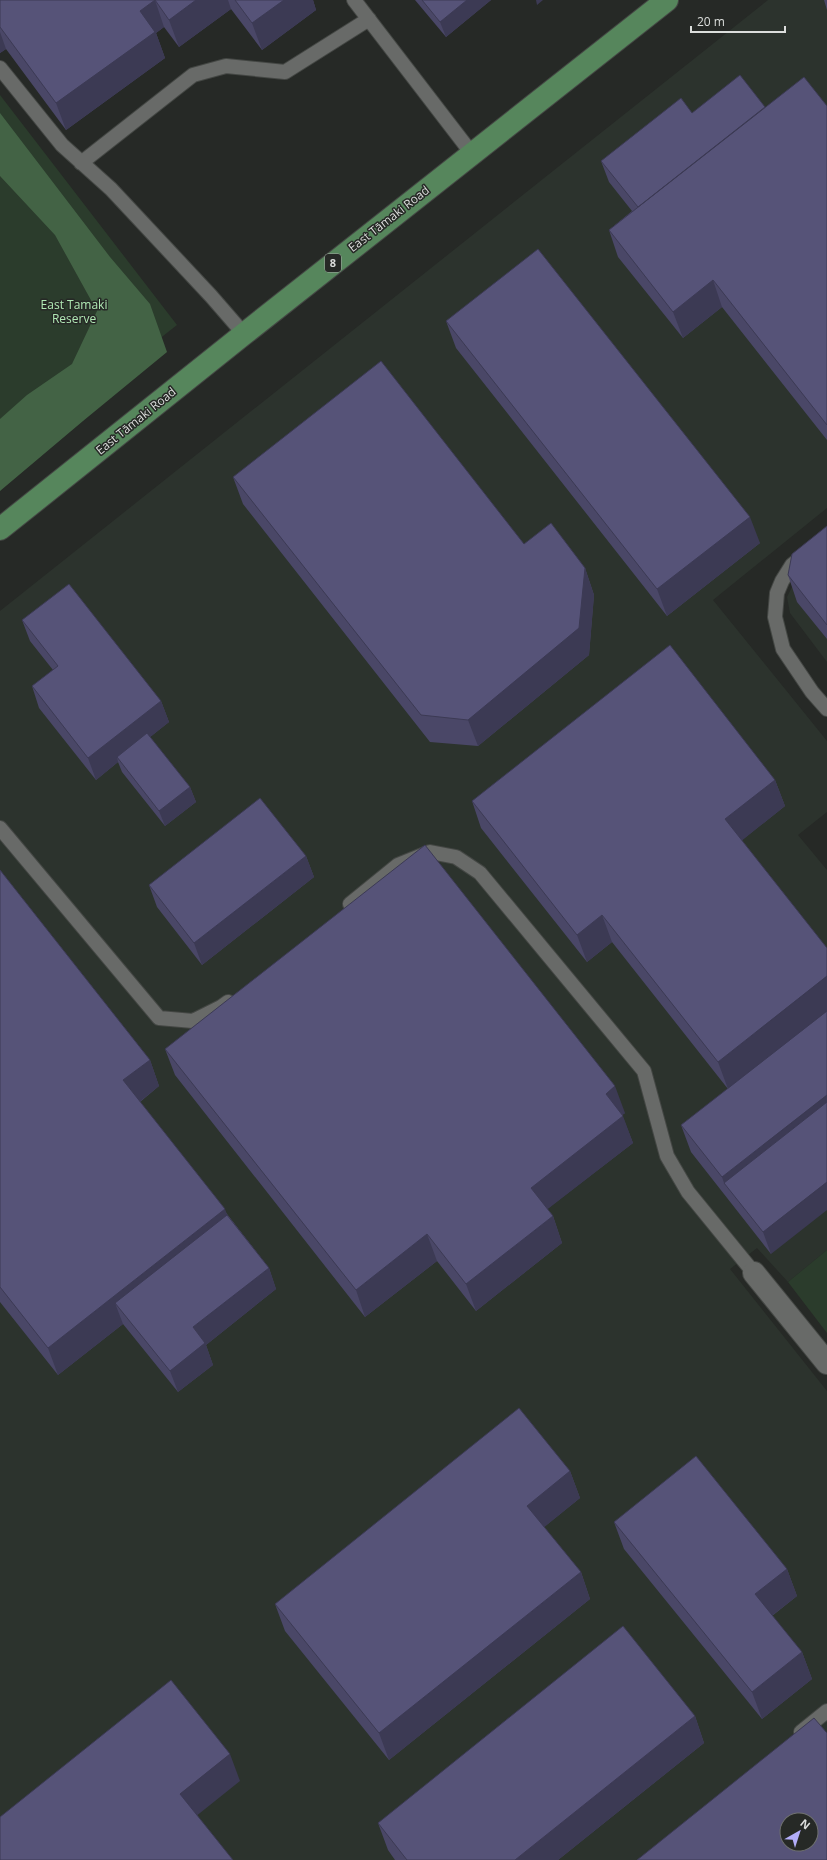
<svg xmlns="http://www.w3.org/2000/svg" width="827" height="1860" font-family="'Open Sans',sans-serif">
  <rect width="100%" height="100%" fill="#262926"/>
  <!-- built -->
  <path fill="#2c332d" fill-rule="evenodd" d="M768 0H827V508L713 600 827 741V812L798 835 827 870V1250L788 1282 757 1248 730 1269 827 1391V1860H0V611ZM787 1820H811V1844H787Z
    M827 555V662L790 613 787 597 797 577Z"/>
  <!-- green -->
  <path fill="#2b3c2c" d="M0 95 177 325 0 464Z
    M827 1250V1333L788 1282Z"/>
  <!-- forest -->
  <path fill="#436345" d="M0 113 110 257 150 304 167 352 83 421 0 491V419L27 395 72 364 97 311 55 235 0 176Z"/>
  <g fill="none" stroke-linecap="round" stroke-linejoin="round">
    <defs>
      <path id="service" d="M354 0 473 155
        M0 68 62 145 111 189 211 296 244 334
        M81 163 193 75 226 66 285 72 369 19
        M827 537 792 565 782 581 777 593 775 617 783 649 812 692 827 709
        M0 828 159 1018 193 1021 221 1007 228 1002
        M350 904 398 865 430 852 456 857 480 873 644 1071 667 1156 688 1192 754 1273
        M801 1732 827 1711"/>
      <path id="minor" d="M754 1273 827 1363"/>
      <path id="primary" d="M0 529 244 334 667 0"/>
    </defs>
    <!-- service casing -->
    <use href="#service" stroke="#444744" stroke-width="16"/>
    <!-- minor casing -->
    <use href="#minor" stroke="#444744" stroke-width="24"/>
    <!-- primary casing -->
    <use href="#primary" stroke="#444744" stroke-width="24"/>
    <!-- service -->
    <use href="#service" stroke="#686a68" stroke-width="14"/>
    <!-- minor -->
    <use href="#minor" stroke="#686a68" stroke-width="22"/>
    <!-- primary -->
    <use href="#primary" stroke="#56865c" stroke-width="22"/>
  </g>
  <!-- wall -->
  <path fill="#4a4767" d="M0 0H313L316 10 262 50 231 9 179 47 164 27 156 33 165 58 66 130 6 49 0 53Z
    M415 0H491L446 37Z
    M824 0H827V10Z
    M827 106V440L722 307 683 338 618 257 609 230 632 211 609 182 601 161 692 113 765 107Z
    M446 321 760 543 667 616 456 348Z
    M233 477 524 544 585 568 594 595 589 655 478 746 430 742 243 504Z
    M827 526V639L797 602 788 575Z
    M22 620 161 701 169 722 150 737 190 787 196 802 165 826 122 772 118 762 96 780 39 708 32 686 53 670 30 641Z
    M775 780 785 806 742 840 771 1254 691 1152 681 1125 728 1089 612 942 587 962 481 828 472 801Z
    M306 856 314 877 202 965 157 907 149 885Z
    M0 870 150 1060 159 1086 140 1102 269 1268 276 1289 206 1345 213 1365 178 1392 123 1324 58 1375 0 1302Z
    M165 1049 625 1113 622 1115 633 1143 547 1209 553 1216 562 1243 476 1311 437 1261 365 1317 175 1075Z
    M570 1471 580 1498 544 1527 581 1572 590 1599 389 1760 285 1631 275 1604Z
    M614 1522 787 1569 797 1596 772 1616 802 1652 812 1679 762 1719 624 1549Z
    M695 1716 704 1743 558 1860H395L388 1850 378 1823Z"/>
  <!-- shaded-wall -->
  <path fill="#3c3a54" d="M155 0 164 27 156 33 165 58 66 130 56 103 140 11Z
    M196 0H228L231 9 179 47 169 20Z
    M284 0H313L316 10 262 50 252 23Z
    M467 0H491L446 37 440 22Z
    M536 0H543L537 5Z
    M0 32 6 49 0 53Z
    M713 280 722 307 683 338 673 312Z
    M750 517 760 543 667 616 657 589Z
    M585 568 594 595 589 655 478 746 468 720Z
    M161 701 169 722 120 761 117 757 118 762 96 780 88 758Z
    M775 780 785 806 735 846 725 819Z
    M190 787 196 802 165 826 159 811Z
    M306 856 314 877 202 965 194 943Z
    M602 915 612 942 587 962 577 935Z
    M827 976V1011L728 1089 718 1062Z
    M150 1060 159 1086 133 1107 123 1080Z
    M615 1086 625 1113 615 1121 606 1094Z
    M827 1095V1129L724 1183 722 1177Z
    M623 1116 633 1143 540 1215 531 1188Z
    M827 1182V1210L771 1254 763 1232Z
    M225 1209 235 1236 115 1303 123 1324 58 1375 48 1348Z
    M553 1216 562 1243 476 1311 466 1284Z
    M427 1234 437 1261 365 1317 356 1290Z
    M269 1268 276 1289 206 1345 213 1365 178 1392 170 1371 193 1327Z
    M570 1471 580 1498 537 1533 527 1506Z
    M787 1569 797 1596 765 1621 755 1594Z
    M581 1572 590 1599 389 1760 379 1733Z
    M802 1652 812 1679 762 1719 752 1692Z
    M695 1716 704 1743 558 1860H515Z
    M230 1754 240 1781 190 1821 180 1794Z"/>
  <!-- building -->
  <path fill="#565378" stroke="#3c3a54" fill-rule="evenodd" d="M0 0H196L169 20 155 0 140 11 155 32 56 103 0 27Z
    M235 0H284L252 23Z
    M422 0H467L440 22Z
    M740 75 765 107 638 207 601 161 681 98 692 113Z
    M804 77 827 106V425L713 280 673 312 609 230Z
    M538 249 750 517 657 589 446 321Z
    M381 361 524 544 551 523 585 568 579 628 468 720 421 715 233 477Z
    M827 526V625L788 575 792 554Z
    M69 584 161 701 88 758 32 686 58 666 22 620Z
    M670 645 775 780 725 819 827 948V976L718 1062 602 915 577 935 472 801Z
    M147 733 190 787 159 811 117 757Z
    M260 798 306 856 194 943 149 885Z
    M425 845 615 1086 606 1094 623 1116 531 1188 553 1216 466 1284 427 1234 356 1290 165 1049Z
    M0 870 150 1060 123 1080 225 1209 48 1348 0 1287Z
    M827 1011V1095L722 1177 681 1125Z
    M827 1102V1182L763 1232 724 1183Z
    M227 1215 269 1268 193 1327 205 1343 170 1371 115 1303Z
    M519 1408 570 1471 527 1506 581 1572 379 1733 275 1604Z
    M696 1456 787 1569 755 1594 802 1652 752 1692 614 1522Z
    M623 1626 695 1716 515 1860H407L378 1823Z
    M171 1680 230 1754 180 1794 233 1860H0V1817Z
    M814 1718 827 1733V1860H637ZM787 1820H811V1844H787Z"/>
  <g text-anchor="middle" stroke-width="3" stroke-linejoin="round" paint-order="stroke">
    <!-- shield labels -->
    <rect fill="#262926" stroke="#a5a8a5" stroke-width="1" x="325" y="254" width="16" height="18" rx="3"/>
    <g font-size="11" font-weight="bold" fill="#dcdedc">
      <text x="333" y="267">8</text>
    </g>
    <!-- street labels -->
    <g font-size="12" fill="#dcdedc" stroke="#262926">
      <text transform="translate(389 219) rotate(-38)" y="4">East Tāmaki Road</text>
      <text transform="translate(136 421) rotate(-39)" y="4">East Tāmaki Road</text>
    </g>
    <!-- park labels -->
    <g font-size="12" fill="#b0e8b4" stroke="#262926">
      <text x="74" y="309">East Tamaki<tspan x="74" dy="14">Reserve</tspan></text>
    </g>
  </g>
  <!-- north arrow -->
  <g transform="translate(799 1832) rotate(39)"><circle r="19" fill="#262926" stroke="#6f716f"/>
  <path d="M0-3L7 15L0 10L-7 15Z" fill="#b2adf9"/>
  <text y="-6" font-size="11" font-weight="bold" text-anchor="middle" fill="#dcdedc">N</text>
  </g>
  <!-- scale -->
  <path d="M691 26v6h94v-6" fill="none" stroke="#dcdedc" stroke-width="2"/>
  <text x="697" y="26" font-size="12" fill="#dcdedc" stroke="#262926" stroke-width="3" paint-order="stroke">20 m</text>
</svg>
